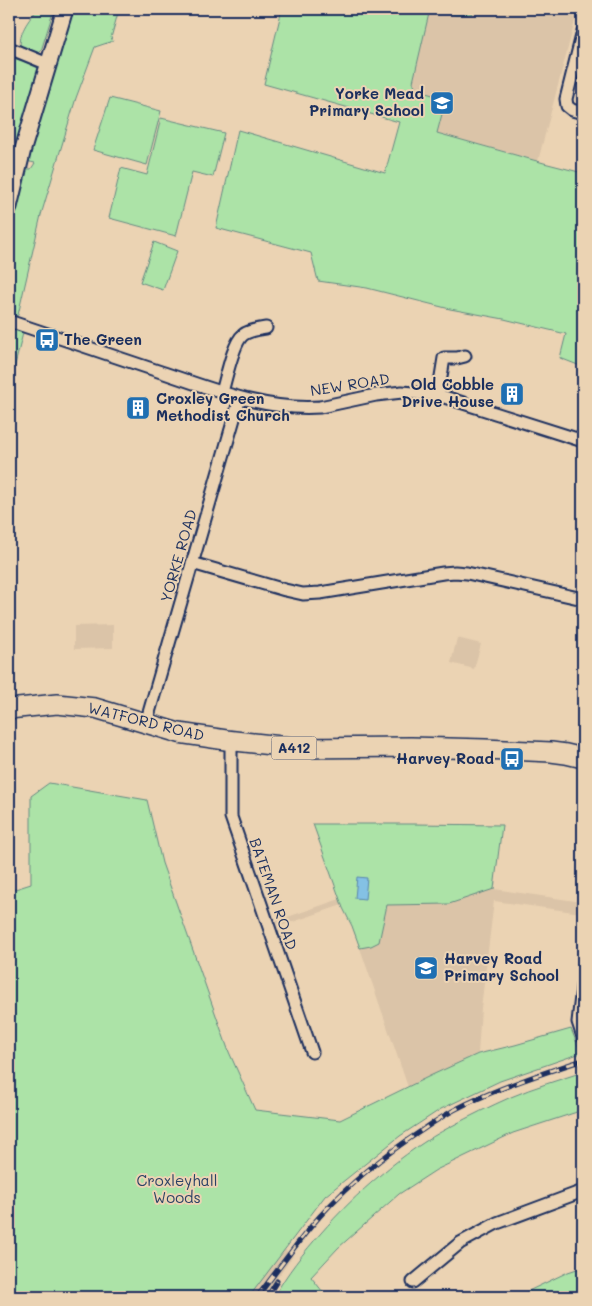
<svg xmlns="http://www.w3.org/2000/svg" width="592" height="1306" font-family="Mali,sans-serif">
  <rect width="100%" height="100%" fill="#ebd3b3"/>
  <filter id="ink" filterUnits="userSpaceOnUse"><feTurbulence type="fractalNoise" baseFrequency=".02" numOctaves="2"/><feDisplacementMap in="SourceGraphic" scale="10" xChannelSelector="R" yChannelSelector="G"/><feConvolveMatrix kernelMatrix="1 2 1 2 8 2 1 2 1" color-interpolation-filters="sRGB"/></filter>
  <g filter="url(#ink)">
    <!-- built -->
    <path fill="#dbc4a8" d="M9 9H16L13 26 9 37Z
      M282 9H543L576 17 538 161 264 84Z
      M113 625V648L74 649V626Z
      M457 638 481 644 474 669 451 663Z
      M313 824H414L502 825 494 889 582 902 581 913 494 901 481 1008 478 1054 408 1087 360 948 352 926 342 905 278 927 276 921 340 899Z
      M283 1248 293 1256 274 1283 265 1297H246Z"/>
    <!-- green -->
    <path fill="#ace3a7" stroke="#648982" d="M38 9H54L41 51 38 54 21 49C17 34 29 19 38 9Z
      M71 9H119L111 38 113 41 95 47 76 98 41 215 18 315 16 316 9 313V235L25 169H31L35 163 26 161Z
      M282 9H473L472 14 456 15 430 9 413 82 416 90 446 99 437 133 544 163 583 173V308L582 325 583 331V367L560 358 566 334 504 319 450 309 367 288 318 281 311 253 216 228 238 130 385 173 399 122 264 84Z
      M9 57 23 61 40 69 15 161 9 167Z
      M110 98 161 111 147 165 93 150Z
      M161 118 224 133 213 177 192 172 176 236 109 218 121 168 147 175Z
      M154 242 177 251 163 290 140 282Z
      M9 327 16 329 23 333 9 389Z
      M49 783 147 800 162 863 229 1052 255 1110 340 1120 432 1075 478 1054 515 1045 571 1029 581 1053 500 1081 441 1109 400 1136 325 1196 249 1297H9V891L31 884V796Z
      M313 824H414L502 825 494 889 449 904 387 905 379 942 371 946 360 948 352 926 343 908Z
      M583 1072V1110L513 1133 436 1170 399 1194 338 1248 311 1277 327 1297H274C286 1274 304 1252 321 1233 355 1194 404 1151 450 1127 470 1116 491 1106 511 1097 534 1087 559 1080 583 1072Z
      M583 1267V1297H516L568 1272Z"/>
    <!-- water -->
    <path fill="#84c1e4" stroke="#5a87ae" d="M357 877 367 878 365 899 355 898Z"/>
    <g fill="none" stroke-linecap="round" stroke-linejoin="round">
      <defs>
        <path id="minor" d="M583 31 566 99 567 106 572 110 583 113
          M9 48 48 64
          M9 321C60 338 110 355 161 372 213 389 264 411 320 407L376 395 402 392 438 395 583 441
          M222 392C226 379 233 343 243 335 249 330 259 329 266 328
          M438 395 444 358H457L465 356
          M192 563 285 590 303 594 320 593 443 573 455 572 467 573 583 599
          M146 723 240 398
          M231 741V817L312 1052
          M583 979 578 1022 583 1037
          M413 1282 460 1243 497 1223 583 1191"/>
        <path id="tertiary" d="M9 207 23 149 65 9"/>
        <path id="primary" d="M9 709 57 704 95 708 179 733 226 740 299 748 411 747 485 749 551 752 566 754 583 758"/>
      </defs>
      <!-- minor casing -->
      <use href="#minor" stroke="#1b2f5e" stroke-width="15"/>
      <!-- tertiary casing -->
      <use href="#tertiary" stroke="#1b2f5e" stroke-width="19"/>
      <!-- primary casing -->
      <use href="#primary" stroke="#1b2f5e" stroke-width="22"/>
      <!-- minor -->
      <use href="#minor" stroke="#ebd3b3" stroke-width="11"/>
      <!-- tertiary -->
      <use href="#tertiary" stroke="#ebd3b3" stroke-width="15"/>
      <!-- primary -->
      <use href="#primary" stroke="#ebd3b3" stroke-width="19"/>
      <defs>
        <path id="rail" d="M257 1297C278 1270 297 1242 320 1216 350 1183 384 1155 421 1131 435 1121 451 1111 466 1104 504 1086 543 1073 583 1060
          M267 1297 277 1281"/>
      </defs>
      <!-- rail casing -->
      <use href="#rail" stroke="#1b2f5e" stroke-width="5"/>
      <!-- rail -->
      <use href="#rail" stroke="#ebd3b3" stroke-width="3" stroke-dasharray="9" stroke-linecap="butt"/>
    </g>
  </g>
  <!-- icons -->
  <defs>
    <symbol id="school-square" viewBox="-11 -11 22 22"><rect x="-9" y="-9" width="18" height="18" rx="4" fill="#1f6fb2" stroke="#ebd3b3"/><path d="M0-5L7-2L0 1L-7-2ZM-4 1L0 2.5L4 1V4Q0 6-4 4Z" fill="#fff"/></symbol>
    <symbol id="bus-square" viewBox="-11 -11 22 22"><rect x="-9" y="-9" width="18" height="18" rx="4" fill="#1f6fb2" stroke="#ebd3b3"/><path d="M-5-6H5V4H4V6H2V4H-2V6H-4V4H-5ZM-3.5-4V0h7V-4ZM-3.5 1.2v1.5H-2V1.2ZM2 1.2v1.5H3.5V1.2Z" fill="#fff"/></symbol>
    <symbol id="building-square" viewBox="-11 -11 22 22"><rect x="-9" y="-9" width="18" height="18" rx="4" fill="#1f6fb2" stroke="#ebd3b3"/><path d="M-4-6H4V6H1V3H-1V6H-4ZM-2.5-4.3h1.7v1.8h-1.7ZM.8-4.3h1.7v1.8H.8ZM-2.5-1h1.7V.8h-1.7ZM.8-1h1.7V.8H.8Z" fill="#fff"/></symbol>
  </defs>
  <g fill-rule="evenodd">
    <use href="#school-square" x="428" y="89" width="28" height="28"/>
    <use href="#bus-square" x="33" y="326" width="28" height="28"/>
    <use href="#building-square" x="498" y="380" width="28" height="28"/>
    <use href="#building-square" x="124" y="394" width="28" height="28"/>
    <use href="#bus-square" x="498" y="745" width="28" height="28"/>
    <use href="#school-square" x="412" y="954" width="28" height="28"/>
  </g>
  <g text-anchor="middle" stroke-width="4" stroke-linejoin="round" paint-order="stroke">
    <!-- shield labels -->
    <rect fill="#ebd3b3" stroke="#596078" stroke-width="1" x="271.5" y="736.5" width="45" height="23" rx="4"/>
    <g font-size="14" font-weight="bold" fill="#1b2f5e">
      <text x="294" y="753">A412</text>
    </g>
    <!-- poi labels -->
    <g font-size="15" font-weight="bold" fill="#1b2f5e" stroke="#ebd3b3" text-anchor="end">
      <text x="424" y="99">Yorke Mead<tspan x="424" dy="17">Primary School</tspan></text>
      <text x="64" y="345" text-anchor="start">The Green</text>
      <text x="494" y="390">Old Cobble<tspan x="494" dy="17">Drive House</tspan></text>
      <text x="156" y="404" text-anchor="start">Croxley Green<tspan x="156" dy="17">Methodist Church</tspan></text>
      <text x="494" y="764">Harvey Road</text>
      <text x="444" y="964" text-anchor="start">Harvey Road<tspan x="444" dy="17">Primary School</tspan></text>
    </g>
    <!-- street labels -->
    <g font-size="15" fill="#1b2f5e" stroke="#ebd3b3">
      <text transform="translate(350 385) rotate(-9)" y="5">NEW ROAD</text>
      <text transform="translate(179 556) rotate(-74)" y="5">YORKE ROAD</text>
      <text transform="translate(146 722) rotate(14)" y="5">WATFORD ROAD</text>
      <text transform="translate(273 894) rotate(71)" y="5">BATEMAN ROAD</text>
    </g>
    <!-- park labels -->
    <g font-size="15" fill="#2a4165" stroke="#ebd3b3">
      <text x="177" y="1186">Croxleyhall<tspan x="177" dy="17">Woods</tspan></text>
    </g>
  </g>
  <!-- margin -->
  <rect width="592" height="1306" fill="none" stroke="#ebd3b3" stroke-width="30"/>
  <rect x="15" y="15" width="562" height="1276" fill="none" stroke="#1b2f5e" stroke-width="2" filter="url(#ink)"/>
</svg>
